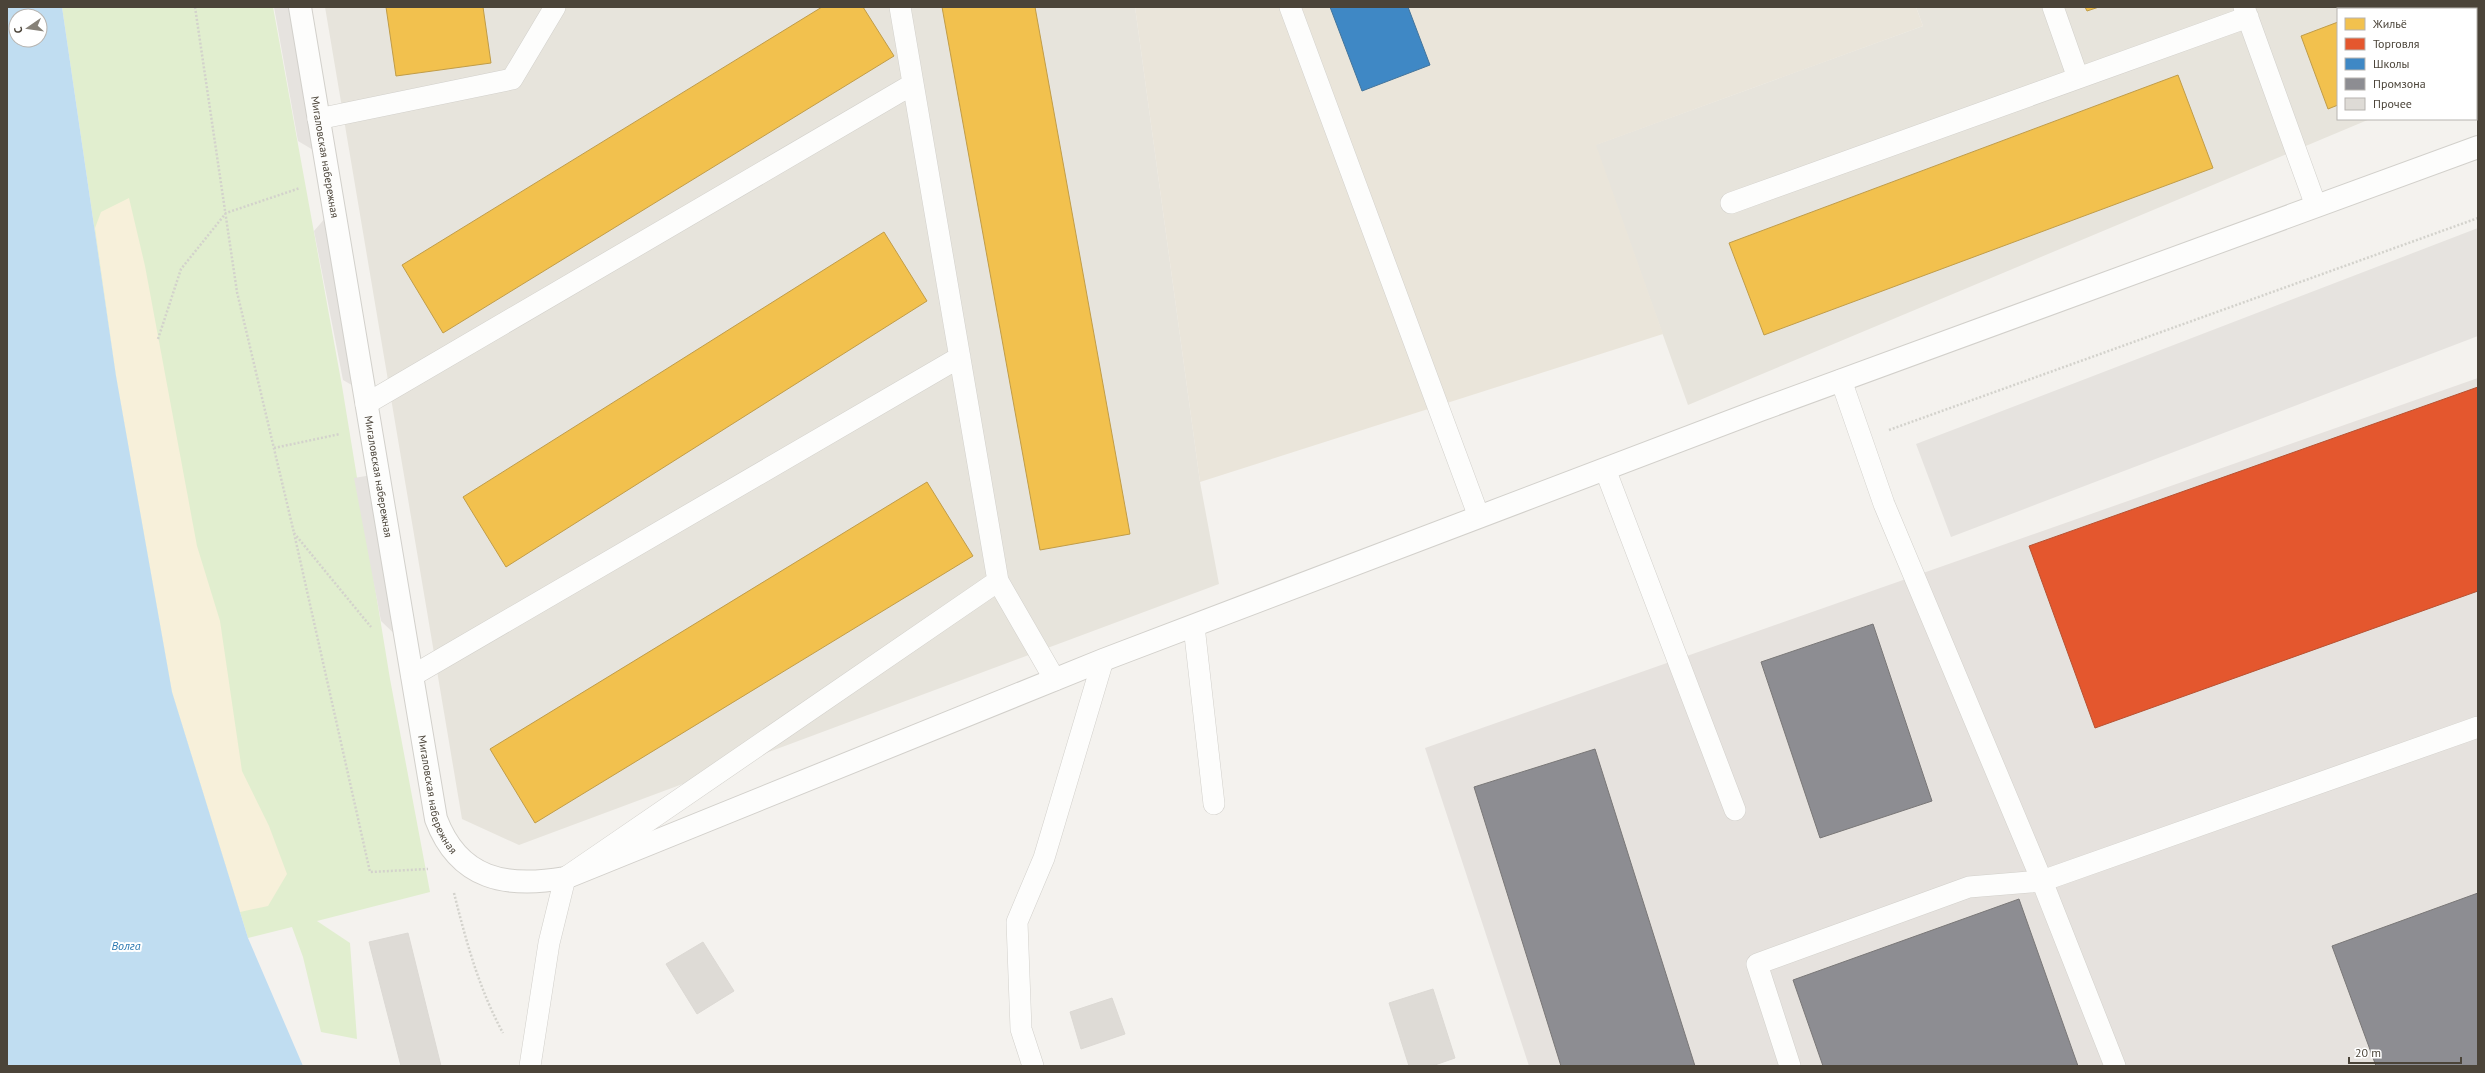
<svg xmlns="http://www.w3.org/2000/svg" width="2485" height="1073" font-family="'PT Sans',sans-serif">
  <rect width="100%" height="100%" fill="#f4f2ee"/>
  <!-- residential -->
  <path fill="#e7e4dc" d="M325 7H1135L1200 482 1219 584 519 845 462 819Z
    M1916 7H2478V74H2476V9H2338V119H2370L1688 405 1595 145 1923 26Z"/>
  <!-- industrial -->
  <path fill="#e6e2de" d="M2478 378V1066H1529L1425 748Z"/>
  <!-- education -->
  <path fill="#eae5da" d="M1135 7H1916L1923 26 1596 145 1663 334 1200 482Z"/>
  <!-- green -->
  <path fill="#e1eecf" d="M62 7H273L342 386 390 679 430 892 317 921 350 943 357 1039 321 1032 303 957 292 927 248 938 172 692 116 376Z"/>
  <!-- sand -->
  <path fill="#f7f0da" d="M129 198 145 266 197 546 220 621 242 771 269 826 287 874 268 906 240 912 172 692 116 376 95 228 101 212Z"/>
  <!-- parking -->
  <path fill="#e6e3df" d="M274 7H300L325 157 298 141Z
    M333 209 364 392 343 380 314 231Z
    M2478 228V336L1951 537 1916 444Z
    M378 474 406 645 381 621 354 478Z"/>
  <!-- water -->
  <path fill="#c0ddf1" fill-rule="evenodd" d="M7 7H62L116 376 172 692 248 938 303 1066H7ZM16 16H40V40H16Z"/>
  <!-- homes -->
  <path fill="#f2c14e" stroke="#c09c48" d="M386 7H483L491 63 396 76Z
    M822 7H863L894 56 443 333 402 265Z
    M942 7H1035L1130 534 1040 550Z
    M2085 7H2099L2087 11Z
    M2378 7H2478V53L2476 54V9H2373Z
    M2338 22V105L2328 109 2301 36Z
    M2178 75 2213 168 1764 335 1729 243Z
    M884 232 927 301 506 567 463 497Z
    M927 482 973 556 535 823 490 749Z"/>
  <!-- shops -->
  <path fill="#e4572e" stroke="#b65131" d="M2478 387V591L2095 728 2029 546Z"/>
  <!-- schools -->
  <path fill="#3f88c5" stroke="#43749b" d="M1330 7H1408L1430 65 1362 91Z"/>
  <!-- industry -->
  <path fill="#8d8d92" stroke="#797777" d="M1873 624 1932 801 1820 838 1761 662Z
    M1595 749 1695 1066H1561L1474 787Z
    M2478 893V1066H2376L2332 946Z
    M2019 899 2078 1066H1823L1793 980Z"/>
  <!-- building -->
  <path fill="#dedbd6" stroke="#dcd9d4" d="M408 933 441 1066H401L369 942Z
    M703 942 734 991 697 1014 666 964Z
    M1433 989 1455 1058 1432 1066H1409L1389 1003Z
    M1112 998 1125 1034 1081 1049 1070 1012Z"/>
  <g fill="none" stroke-linecap="round" stroke-linejoin="round">
    <defs>
      <path id="service" d="M900 7 998 581
        M1290 7 1479 517
        M2053 7 2078 78
        M2244 7 2316 206
        M318 119 512 79 555 7
        M1731 203 2248 17
        M1841 380 1884 504 2042 881 2115 1066
        M366 404 913 84
        M1605 469 1735 810
        M1194 626 1214 804
        M412 676 960 357
        M530 1066 549 943 565 878 998 581 1055 680
        M1033 1066 1021 1029 1017 922 1044 858 1103 660
        M1790 1066 1757 964 1969 887 2042 881 2478 727"/>
      <g id="minor">
        <path id="s1" d="M300 7 436 819C459 880 506 888 565 878L1103 660 1760 410 2478 147"/>
      </g>
    </defs>
    <!-- service casing -->
    <use href="#service" stroke="#d2d0cb" stroke-width="22"/>
    <!-- minor casing -->
    <use href="#minor" stroke="#d2d0cb" stroke-width="24"/>
    <!-- path -->
    <path stroke="#d3d2cc" stroke-width="2.5" stroke-dasharray="2 2" stroke-linecap="butt" d="M195 7 237 292 294 533 370 872 428 869
      M158 339 181 269 226 213 300 188
      M1889 430 2478 218
      M274 448 340 434
      M294 533 371 627
      M454 893C466 941 479 989 503 1033"/>
    <!-- service -->
    <use href="#service" stroke="#fdfdfc" stroke-width="21"/>
    <!-- minor -->
    <use href="#minor" stroke="#fdfdfc" stroke-width="22"/>
  </g>
  <g text-anchor="middle" stroke-width="4" stroke-linejoin="round" paint-order="stroke">
    <!-- street labels -->
    <g font-size="11" fill="#4b4439" stroke="#fff">
      <text dy="4" stroke="none"><textPath href="#s1" startOffset="152">Мигаловская набережная</textPath></text>
      <text dy="4" stroke="none"><textPath href="#s1" startOffset="476">Мигаловская набережная</textPath></text>
      <text dy="4" stroke="none"><textPath href="#s1" startOffset="800">Мигаловская набережная</textPath></text>
    </g>
    <!-- water labels -->
    <g font-size="12" font-style="italic" fill="#2e7ab2" stroke="#fff">
      <text x="126" y="950">Волга</text>
    </g>
  </g>
  <!-- border -->
  <rect width="2485" height="1073" fill="none" stroke="#4b4439" stroke-width="16"/>
  <!-- legend -->
  <rect x="2337" y="8" width="140" height="112" fill="#ffffff" stroke="#b7b4b0"/>
  <rect x="2345" y="18" width="20" height="12" fill="#f2c14e" stroke="#b7b4b0"/>
  <text x="2373" y="28" font-size="12" fill="#4b4439">Жильё</text>
  <rect x="2345" y="38" width="20" height="12" fill="#e4572e" stroke="#b7b4b0"/>
  <text x="2373" y="48" font-size="12" fill="#4b4439">Торговля</text>
  <rect x="2345" y="58" width="20" height="12" fill="#3f88c5" stroke="#b7b4b0"/>
  <text x="2373" y="68" font-size="12" fill="#4b4439">Школы</text>
  <rect x="2345" y="78" width="20" height="12" fill="#8d8d92" stroke="#b7b4b0"/>
  <text x="2373" y="88" font-size="12" fill="#4b4439">Промзона</text>
  <rect x="2345" y="98" width="20" height="12" fill="#dedbd6" stroke="#b7b4b0"/>
  <text x="2373" y="108" font-size="12" fill="#4b4439">Прочее</text>
  <!-- north arrow -->
  <g transform="translate(28 28) rotate(257)"><circle r="19" fill="#ffffff" stroke="#b7b4b0"/>
  <path d="M0-3L7 15L0 10L-7 15Z" fill="#868178"/>
  <text y="-6" font-size="11" font-weight="bold" text-anchor="middle" fill="#4b4439">С</text>
  </g>
  <!-- scale -->
  <path d="M2349 1057v6h112v-6" fill="none" stroke="#4b4439" stroke-width="2"/>
  <text x="2355" y="1057" font-size="12" fill="#4b4439" stroke="#ffffff" stroke-width="3" paint-order="stroke">20 m</text>
</svg>
